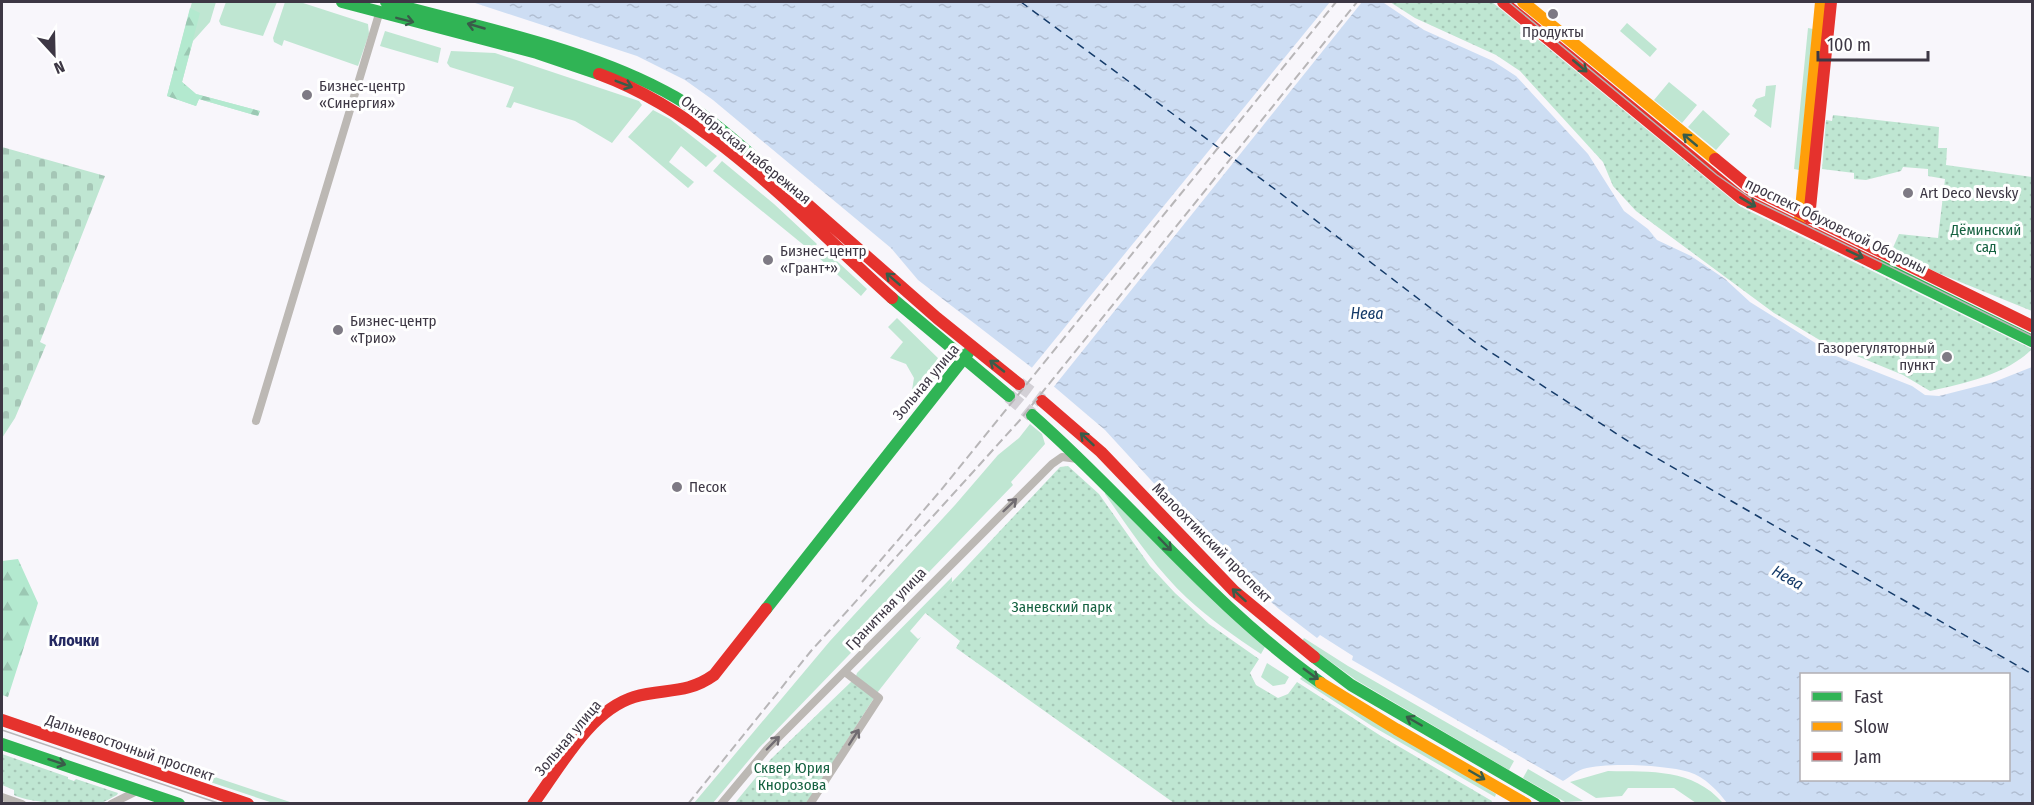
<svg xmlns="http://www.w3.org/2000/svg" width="2034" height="805" font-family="'Fira Sans Condensed',sans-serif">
  <defs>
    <pattern id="forest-firs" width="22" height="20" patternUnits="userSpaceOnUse" patternTransform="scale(1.5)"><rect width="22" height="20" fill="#b3e9cf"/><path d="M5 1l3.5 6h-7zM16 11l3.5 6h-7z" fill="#9bc8b3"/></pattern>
    <pattern id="cemetery-stones" width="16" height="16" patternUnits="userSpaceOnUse" patternTransform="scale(1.5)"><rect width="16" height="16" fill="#bfe6d2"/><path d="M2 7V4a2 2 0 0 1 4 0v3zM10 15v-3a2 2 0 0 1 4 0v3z" fill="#a5c6b6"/></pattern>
    <pattern id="park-dots" width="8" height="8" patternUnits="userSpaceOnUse" patternTransform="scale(1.5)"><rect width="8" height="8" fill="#bfe6d2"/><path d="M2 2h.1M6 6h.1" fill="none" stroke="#a5c6b6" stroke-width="1.8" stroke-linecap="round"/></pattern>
    <pattern id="water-ripples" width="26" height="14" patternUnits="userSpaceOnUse" patternTransform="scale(1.5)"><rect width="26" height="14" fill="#cdddf3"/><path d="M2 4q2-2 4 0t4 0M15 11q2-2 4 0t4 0" fill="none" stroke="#b1bed2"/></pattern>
  </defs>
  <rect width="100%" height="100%" fill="#f8f6fb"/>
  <!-- green -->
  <path fill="#bfe6d2" d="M192 2H216L210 22 193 41 182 82 196 94 260 111 258 116 199 99 196 106 167 96Z
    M226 2H277L263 36 221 25 219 21Z
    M285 2H300L368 24 369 34 358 66 284 40 282 46 274 42 273 38Z
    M1627 23 1657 49 1650 57 1620 31Z
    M1808 28 1813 29 1799 170 1794 169Z
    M385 31 441 48 438 63 380 46Z
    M451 51 495 53 639 101 642 105 612 143 575 121 514 102 511 108 506 107 514 87 450 67 447 63Z
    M1669 82 1697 105 1682 123 1654 100Z
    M1776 85 1771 128 1754 116 1757 110 1752 106 1756 99 1765 96 1766 86Z
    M653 110 670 119 717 156 706 167 681 146 669 162 694 182 688 188 628 137Z
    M1703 110 1730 134 1716 150 1688 127Z
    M722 161 774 204 817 244 811 251 713 171Z
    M825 250 867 289 861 296 818 257Z
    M897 318 942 362V369L913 405 911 396 914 378 906 364 890 358 903 342 888 327Z
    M1030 424 1042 434 1045 444 1011 482 1013 485 759 748 713 803H694L830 641 955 505 998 455 1019 438Z
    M1106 490 1266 645 1261 654C1235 637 1210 619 1187 598 1155 568 1130 530 1105 494Z
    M952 577V582L910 631 918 639 921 637 877 693 856 676 857 673Z
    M1304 638 1348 666 1514 761 1509 770 1356 680 1302 641Z
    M1267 663 1289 677 1285 684 1273 686 1261 677Z
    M1304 675 1496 794 1495 797 1372 726 1300 679Z
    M140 752 293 803H273L138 758Z
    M1528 769 1583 801 1565 802 1523 778Z
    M1608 771C1652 772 1692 768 1723 803H1696L1674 788H1628L1622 796 1596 798 1570 782Z"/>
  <!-- forest -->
  <path fill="url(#forest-firs)" d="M190 8 200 13 182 82 196 94 260 111 258 116 199 99 196 106 167 96Z
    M18 559 38 603 8 697 2 695V561Z"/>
  <!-- cemetery -->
  <path fill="url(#cemetery-stones)" d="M2 147 105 176 40 342 46 345 15 418 2 438Z"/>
  <!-- park -->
  <path fill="url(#park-dots)" d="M1390 2H1492L1741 207 2032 349C2006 375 1965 383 1930 391L1903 375 1823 342 1774 313 1636 211 1613 186 1603 162 1520 71 1496 55 1415 18Z
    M1833 115 1939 127 1938 148H1947L1946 165 2032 177V311L1938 273 1892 250 1899 234 1938 238 1945 179 1928 176V169L1903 167 1901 171 1866 180 1854 179V173L1822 169 1826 120 1832 121Z
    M1068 466 1099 494 1150 566 1175 593 1209 624 1259 659 1250 673 1256 685 1278 698 1288 694 1297 682 1381 736 1492 801 1491 803H1174L956 648 960 641 924 612 1060 467Z
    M852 681 874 698 807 803 734 804 771 759Z
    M2 754 68 777V779L74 781 76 779 118 793 117 795C112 797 106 802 100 803 80 805 32 804 14 795V790L2 785Z"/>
  <!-- water -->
  <path fill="url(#water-ripples)" fill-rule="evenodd" d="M472 2 1384 3 1424 30 1493 61 1516 76 1588 154 1624 211 1648 229 1657 240 1691 256 1725 279 1750 302 1836 356 1912 386 1925 395 1939 396 1994 382 2032 367V803H1727C1718 791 1705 777 1689 772 1665 765 1607 762 1583 769 1576 771 1570 777 1563 781L1352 660 1353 656 1320 635 1317 638 1279 609 1227 563 1105 430 1031 367 918 280 891 248 713 100 685 80 637 56ZM1802 674H2008V780H1802Z"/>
  <!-- pier -->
  <path fill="#f8f6fb" d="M1330 2H1362L1052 389 1030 370Z"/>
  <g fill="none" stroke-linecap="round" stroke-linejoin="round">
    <!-- ferry -->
    <path stroke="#153b69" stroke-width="1.5" stroke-dasharray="8 6" stroke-linecap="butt" d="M1021 2 1276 190 1475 342 1634 445 2032 674"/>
    <!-- primary-tunnel -->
    <path stroke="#d3d0d6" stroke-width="14" stroke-dasharray="14 7" stroke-linecap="butt" d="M1019 384 1042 401
      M1009 396 1032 415"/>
    <!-- street -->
    <path stroke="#bcb8b4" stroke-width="8" d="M256 421 379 14
      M2 797 22 804
      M111 804 139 790
      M721 804 767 749 1052 464 1062 457 1078 459
      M810 804 879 698 845 672"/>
    <!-- fast -->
    <path stroke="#30b455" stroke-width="12" d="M342 2 537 53 599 74
      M386 2C478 27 594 50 675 97 714 119 755 159 789 188
      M1876 264 2032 341
      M892 298 1009 396
      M1032 415C1131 502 1213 607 1321 683
      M766 609 968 353
      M1314 657 1351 685 1555 804
      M2 744 179 804"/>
    <!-- slow -->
    <path stroke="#ff9f0a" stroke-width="12" d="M1523 2 1715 159
      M1800 219 1821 2
      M1321 683 1396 729 1526 804"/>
    <!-- jam -->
    <path stroke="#e5322d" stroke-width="12" d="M1503 2 1741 198 1876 264
      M599 74C711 115 804 219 892 298
      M1715 159 1749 187 2032 326
      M789 188 937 318 1019 384
      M1809 218 1831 2
      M1042 401 1101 452 1234 591 1314 657
      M2 720 248 804
      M533 804C560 768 589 711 634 697 664 688 686 695 714 675L766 609"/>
    <!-- tram -->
    <path stroke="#b8b6b8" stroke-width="1.5" d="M1509 2 1717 175 1750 198 2032 336
      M2 730 221 804"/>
    <!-- rail -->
    <path stroke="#b8b6b8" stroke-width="2" stroke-dasharray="9 4.5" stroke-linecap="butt" d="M862 582 941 490 1336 2
      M688 804 811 651 1020 420 1357 2"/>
  </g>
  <!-- one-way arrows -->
  <defs><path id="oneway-shaft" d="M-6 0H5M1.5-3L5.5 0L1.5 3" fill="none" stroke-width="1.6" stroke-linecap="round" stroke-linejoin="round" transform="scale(1.5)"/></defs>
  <g stroke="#395c49">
    <use href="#oneway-shaft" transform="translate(405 20) rotate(14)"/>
    <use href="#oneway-shaft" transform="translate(476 26) rotate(-164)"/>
    <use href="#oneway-shaft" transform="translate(1580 66) rotate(40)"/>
    <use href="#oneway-shaft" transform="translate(624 84) rotate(21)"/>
    <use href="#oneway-shaft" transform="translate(1690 140) rotate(-140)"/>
    <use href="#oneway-shaft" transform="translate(1748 202) rotate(31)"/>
    <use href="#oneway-shaft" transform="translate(1855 254) rotate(25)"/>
    <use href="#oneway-shaft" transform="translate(893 279) rotate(-139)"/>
    <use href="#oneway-shaft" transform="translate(997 366) rotate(-142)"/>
    <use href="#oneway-shaft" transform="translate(1087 439) rotate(-137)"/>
    <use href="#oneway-shaft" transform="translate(1165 544) rotate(46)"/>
    <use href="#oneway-shaft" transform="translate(1239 595) rotate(-138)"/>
    <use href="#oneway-shaft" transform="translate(1311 674) rotate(36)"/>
    <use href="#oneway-shaft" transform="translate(1414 721) rotate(-150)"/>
    <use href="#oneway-shaft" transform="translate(57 762) rotate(18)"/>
    <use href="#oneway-shaft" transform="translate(1477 775) rotate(30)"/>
  </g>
  <g stroke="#706b71">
    <use href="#oneway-shaft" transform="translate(1010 505) rotate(-44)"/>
    <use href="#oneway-shaft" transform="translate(854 737) rotate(-57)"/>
    <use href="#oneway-shaft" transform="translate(773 743) rotate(-46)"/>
  </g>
  <!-- markers -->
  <g fill="#7e7a84" stroke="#fff" stroke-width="2">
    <circle cx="1553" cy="14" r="6"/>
    <circle cx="307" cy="95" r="6"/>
    <circle cx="1908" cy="193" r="6"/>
    <circle cx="768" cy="260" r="6"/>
    <circle cx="338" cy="330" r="6"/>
    <circle cx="1947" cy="357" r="6"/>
    <circle cx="677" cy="487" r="6"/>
  </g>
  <g text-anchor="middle" stroke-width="6" stroke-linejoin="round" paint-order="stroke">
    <!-- poi labels -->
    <g font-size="15" fill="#3d3744" stroke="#fff" text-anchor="start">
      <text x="1553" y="37" text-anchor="middle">Продукты</text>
      <text x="319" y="91">Бизнес-центр<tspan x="319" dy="17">«Синергия»</tspan></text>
      <text x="1920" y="198">Art Deco Nevsky</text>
      <text x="780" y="256">Бизнес-центр<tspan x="780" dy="17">«Грант+»</tspan></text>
      <text x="350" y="326">Бизнес-центр<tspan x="350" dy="17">«Трио»</tspan></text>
      <text x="1935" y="353" text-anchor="end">Газорегуляторный<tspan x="1935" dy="17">пункт</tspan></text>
      <text x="689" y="492">Песок</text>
    </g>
    <!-- street labels -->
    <g font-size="15" fill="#3d3744" stroke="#fff">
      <text transform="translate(746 150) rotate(39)" y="5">Октябрьская набережная</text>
      <text transform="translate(1836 226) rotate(26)" y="5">проспект Обуховской Обороны</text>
      <text transform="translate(926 382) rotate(-50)" y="5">Зольная улица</text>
      <text transform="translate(1212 543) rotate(45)" y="5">Малоохтинский проспект</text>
      <text transform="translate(886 609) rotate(-46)" y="5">Гранитная улица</text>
      <text transform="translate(568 738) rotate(-50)" y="5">Зольная улица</text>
      <text transform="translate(130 748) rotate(19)" y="5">Дальневосточный проспект</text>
    </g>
    <!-- park labels -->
    <g font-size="15" fill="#156140" stroke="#fff">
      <text x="1986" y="235">Дёминский<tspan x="1986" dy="17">сад</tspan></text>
      <text x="1062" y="612">Заневский парк</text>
      <text x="792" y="773">Сквер Юрия<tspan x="792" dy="17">Кнорозова</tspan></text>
    </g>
    <!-- water labels -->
    <g font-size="16" font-style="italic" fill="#153b69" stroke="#fff">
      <text x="1367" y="319">Нева</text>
      <text transform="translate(1788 577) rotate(30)" y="6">Нева</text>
    </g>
    <!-- neighbourhood labels -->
    <g font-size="16" font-weight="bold" fill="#232861" stroke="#fff">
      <text x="74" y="646">Клочки</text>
    </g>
  </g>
  <!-- border -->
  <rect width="2034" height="805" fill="none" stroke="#3d3744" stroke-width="6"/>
  <!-- legend -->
  <rect x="1800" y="673" width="210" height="108" fill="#ffffff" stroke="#b1afb4" stroke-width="1.5"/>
  <rect x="1812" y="692" width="30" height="9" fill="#30b455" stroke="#b1afb4" stroke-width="1.5"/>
  <text x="1854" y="703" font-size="18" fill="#3d3744">Fast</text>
  <rect x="1812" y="722" width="30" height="9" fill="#ff9f0a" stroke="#b1afb4" stroke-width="1.5"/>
  <text x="1854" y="733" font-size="18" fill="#3d3744">Slow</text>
  <rect x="1812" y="752" width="30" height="9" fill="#e5322d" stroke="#b1afb4" stroke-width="1.5"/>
  <text x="1854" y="763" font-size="18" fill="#3d3744">Jam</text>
  <!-- north arrow -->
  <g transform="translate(54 54) rotate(158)" stroke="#ffffff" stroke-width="4.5" paint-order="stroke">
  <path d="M0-4.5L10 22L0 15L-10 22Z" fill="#3d3744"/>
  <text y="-9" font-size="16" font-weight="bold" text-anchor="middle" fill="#3d3744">N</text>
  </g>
  <!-- scale -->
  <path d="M1818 51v9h110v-9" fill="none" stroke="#3d3744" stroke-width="3"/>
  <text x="1827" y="51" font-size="18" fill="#3d3744" stroke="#ffffff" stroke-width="4.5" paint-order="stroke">100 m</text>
</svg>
